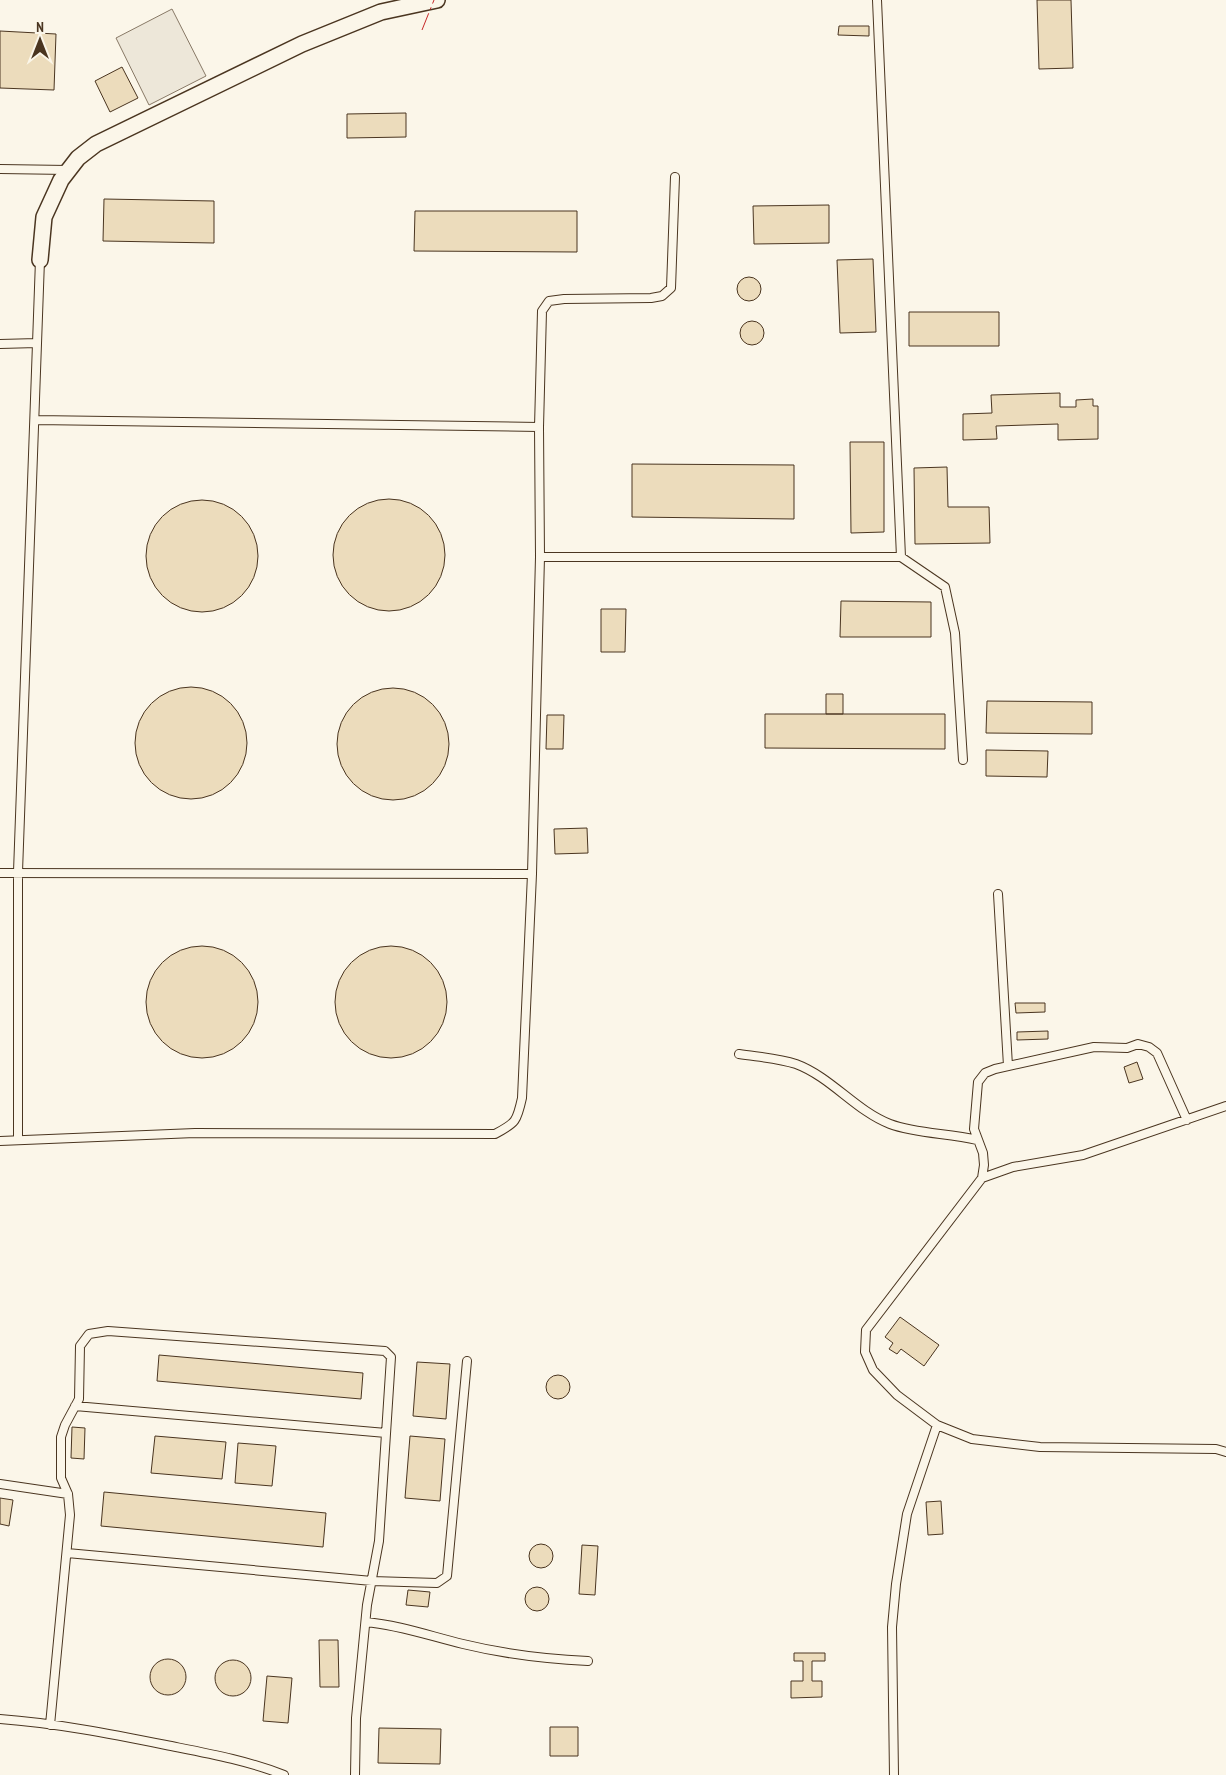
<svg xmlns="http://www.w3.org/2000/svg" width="1226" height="1775" font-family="'PT Sans Narrow',sans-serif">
  <rect width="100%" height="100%" fill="#fbf6e9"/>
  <!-- parking -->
  <path fill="#ede7d9" stroke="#887966" d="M172 9 206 76 149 105 116 38Z"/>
  <!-- building -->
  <path fill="#ecdcbc" stroke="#4a3520" d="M1037 0H1071L1073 68 1039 69Z
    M839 26H869V36L838 35Z
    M0 31 56 34 54 90 0 88Z
    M122 67 138 98 110 112 95 81Z
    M406 113V137L347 138V114Z
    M104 199 214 201V243L103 241Z
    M829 205V243L754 244 753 206Z
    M415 211H577V252L414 251Z
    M873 259 876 332 840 333 837 260Z
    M737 289a12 12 0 1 1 24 0a12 12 0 1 1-24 0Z
    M909 312H999V346H909Z
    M740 333a12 12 0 1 1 24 0a12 12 0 1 1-24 0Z
    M1060 393V407H1076V400L1093 399V406H1098V439L1058 440V424L996 426 997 439 963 440V414L992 413 991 395Z
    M850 442H884V532L851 533Z
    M632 464 794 465V519L632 517Z
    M947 467 948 507H989L990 543 915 544 914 468Z
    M333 555a56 56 0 1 1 112 0a56 56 0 1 1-112 0Z
    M146 556a56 56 0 1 1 112 0a56 56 0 1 1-112 0Z
    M841 601 931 602V637H840Z
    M601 609H626L625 652H601Z
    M135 743a56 56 0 1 1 112 0a56 56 0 1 1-112 0Z
    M337 744a56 56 0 1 1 112 0a56 56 0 1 1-112 0Z
    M826 694H843V714H826Z
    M987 701 1092 702V734L986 733Z
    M765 714H945V749L765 748Z
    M547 715H564L563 749H546Z
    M986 750 1048 751 1047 777 986 776Z
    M587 828 588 853 555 854 554 829Z
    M335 1002a56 56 0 1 1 112 0a56 56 0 1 1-112 0Z
    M146 1002a56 56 0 1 1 112 0a56 56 0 1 1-112 0Z
    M1015 1003H1045V1012L1016 1013Z
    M1048 1031V1039L1017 1040V1032Z
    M1137 1062 1143 1079 1129 1083 1124 1067Z
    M900 1317 939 1345 924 1366 901 1349 897 1354 889 1349 893 1343 885 1337Z
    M159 1355 363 1373 361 1399 157 1381Z
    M417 1362 450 1364 446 1419 413 1416Z
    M546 1387a12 12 0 1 1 24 0a12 12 0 1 1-24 0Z
    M72 1427 85 1428 84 1459 71 1458Z
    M155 1436 226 1442 222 1479 151 1473Z
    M410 1436 445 1439 440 1501 405 1498Z
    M238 1443 276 1446 272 1486 235 1483Z
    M104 1492 326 1513 323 1547 101 1526Z
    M0 1498 13 1500 9 1526 0 1524Z
    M941 1501 943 1534 928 1535 926 1502Z
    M529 1556a12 12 0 1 1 24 0a12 12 0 1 1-24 0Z
    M582 1545 598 1546 595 1595 579 1594Z
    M525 1599a12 12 0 1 1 24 0a12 12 0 1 1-24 0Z
    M408 1590 430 1592 428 1607 406 1605Z
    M319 1640H338L339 1687H320Z
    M794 1653H825V1661H812V1681H822V1697L791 1698V1681H803V1661H794Z
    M150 1677a18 18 0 1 1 36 0a18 18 0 1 1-36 0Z
    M215 1678a18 18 0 1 1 36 0a18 18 0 1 1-36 0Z
    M267 1676 292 1678 288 1723 263 1721Z
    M550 1727H578V1756H550Z
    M379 1728 441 1729 440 1764 378 1763Z"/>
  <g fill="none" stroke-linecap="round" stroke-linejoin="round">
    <defs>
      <path id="service" d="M877 0 901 557 945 587 955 633 963 760
        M0 169 68 170
        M0 344 37 343
        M35 420 539 427
        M540 557H901
        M0 873 532 874
        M998 894 1008 1066
        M739 1054C758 1057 778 1058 796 1064 831 1077 856 1111 890 1124 917 1134 949 1133 977 1140
        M1187 1120 1157 1053 1149 1047 1138 1044 1127 1048 1094 1047 995 1069 985 1073 978 1082 974 1129 983 1153 984 1165 982 1178 866 1330 865 1352 873 1370 897 1395 937 1425 972 1439 1040 1447 1216 1449 1226 1452
        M18 1140V872L40 260
        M0 1141 195 1133 495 1134C516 1123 517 1121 522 1098L532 874 540 557 539 427 542 311 549 301 564 299 651 298 662 296 671 288 675 177
        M982 1178 1013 1167 1083 1155 1226 1106
        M75 1406 386 1433
        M0 1484 68 1494
        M67 1553 372 1581 437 1583 447 1576 467 1361
        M366 1622C399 1625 430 1636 463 1644 504 1654 545 1659 588 1661
        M0 1719C55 1723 111 1734 166 1745 206 1753 246 1760 284 1775
        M50 1725 70 1515 68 1494 61 1478V1437L65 1425 79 1399 80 1346 89 1334 108 1331 385 1351 391 1357 379 1541 367 1605 356 1718 355 1775
        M894 1775 892 1627 896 1584 907 1514 937 1425"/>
      <path id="minor" d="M40 260 44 217 61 180 78 158 96 144 302 44 381 12 437 0"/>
    </defs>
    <!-- service casing -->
    <use href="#service" stroke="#4a3520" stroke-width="10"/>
    <!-- minor casing -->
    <use href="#minor" stroke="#4a3520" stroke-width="18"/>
    <!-- service -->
    <use href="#service" stroke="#fbf6e9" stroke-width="8"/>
    <!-- minor -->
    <use href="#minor" stroke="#fbf6e9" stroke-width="15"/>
    <!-- power -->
    <path stroke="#c62828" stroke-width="1" stroke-dasharray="18 4 2.5 4" stroke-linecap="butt" d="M422 30 434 0"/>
  </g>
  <!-- north arrow -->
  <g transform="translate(40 40)" stroke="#fbf6e9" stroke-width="4" paint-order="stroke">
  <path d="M0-4L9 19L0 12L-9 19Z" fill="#4a3520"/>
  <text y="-8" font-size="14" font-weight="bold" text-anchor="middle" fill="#4a3520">N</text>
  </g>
</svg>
